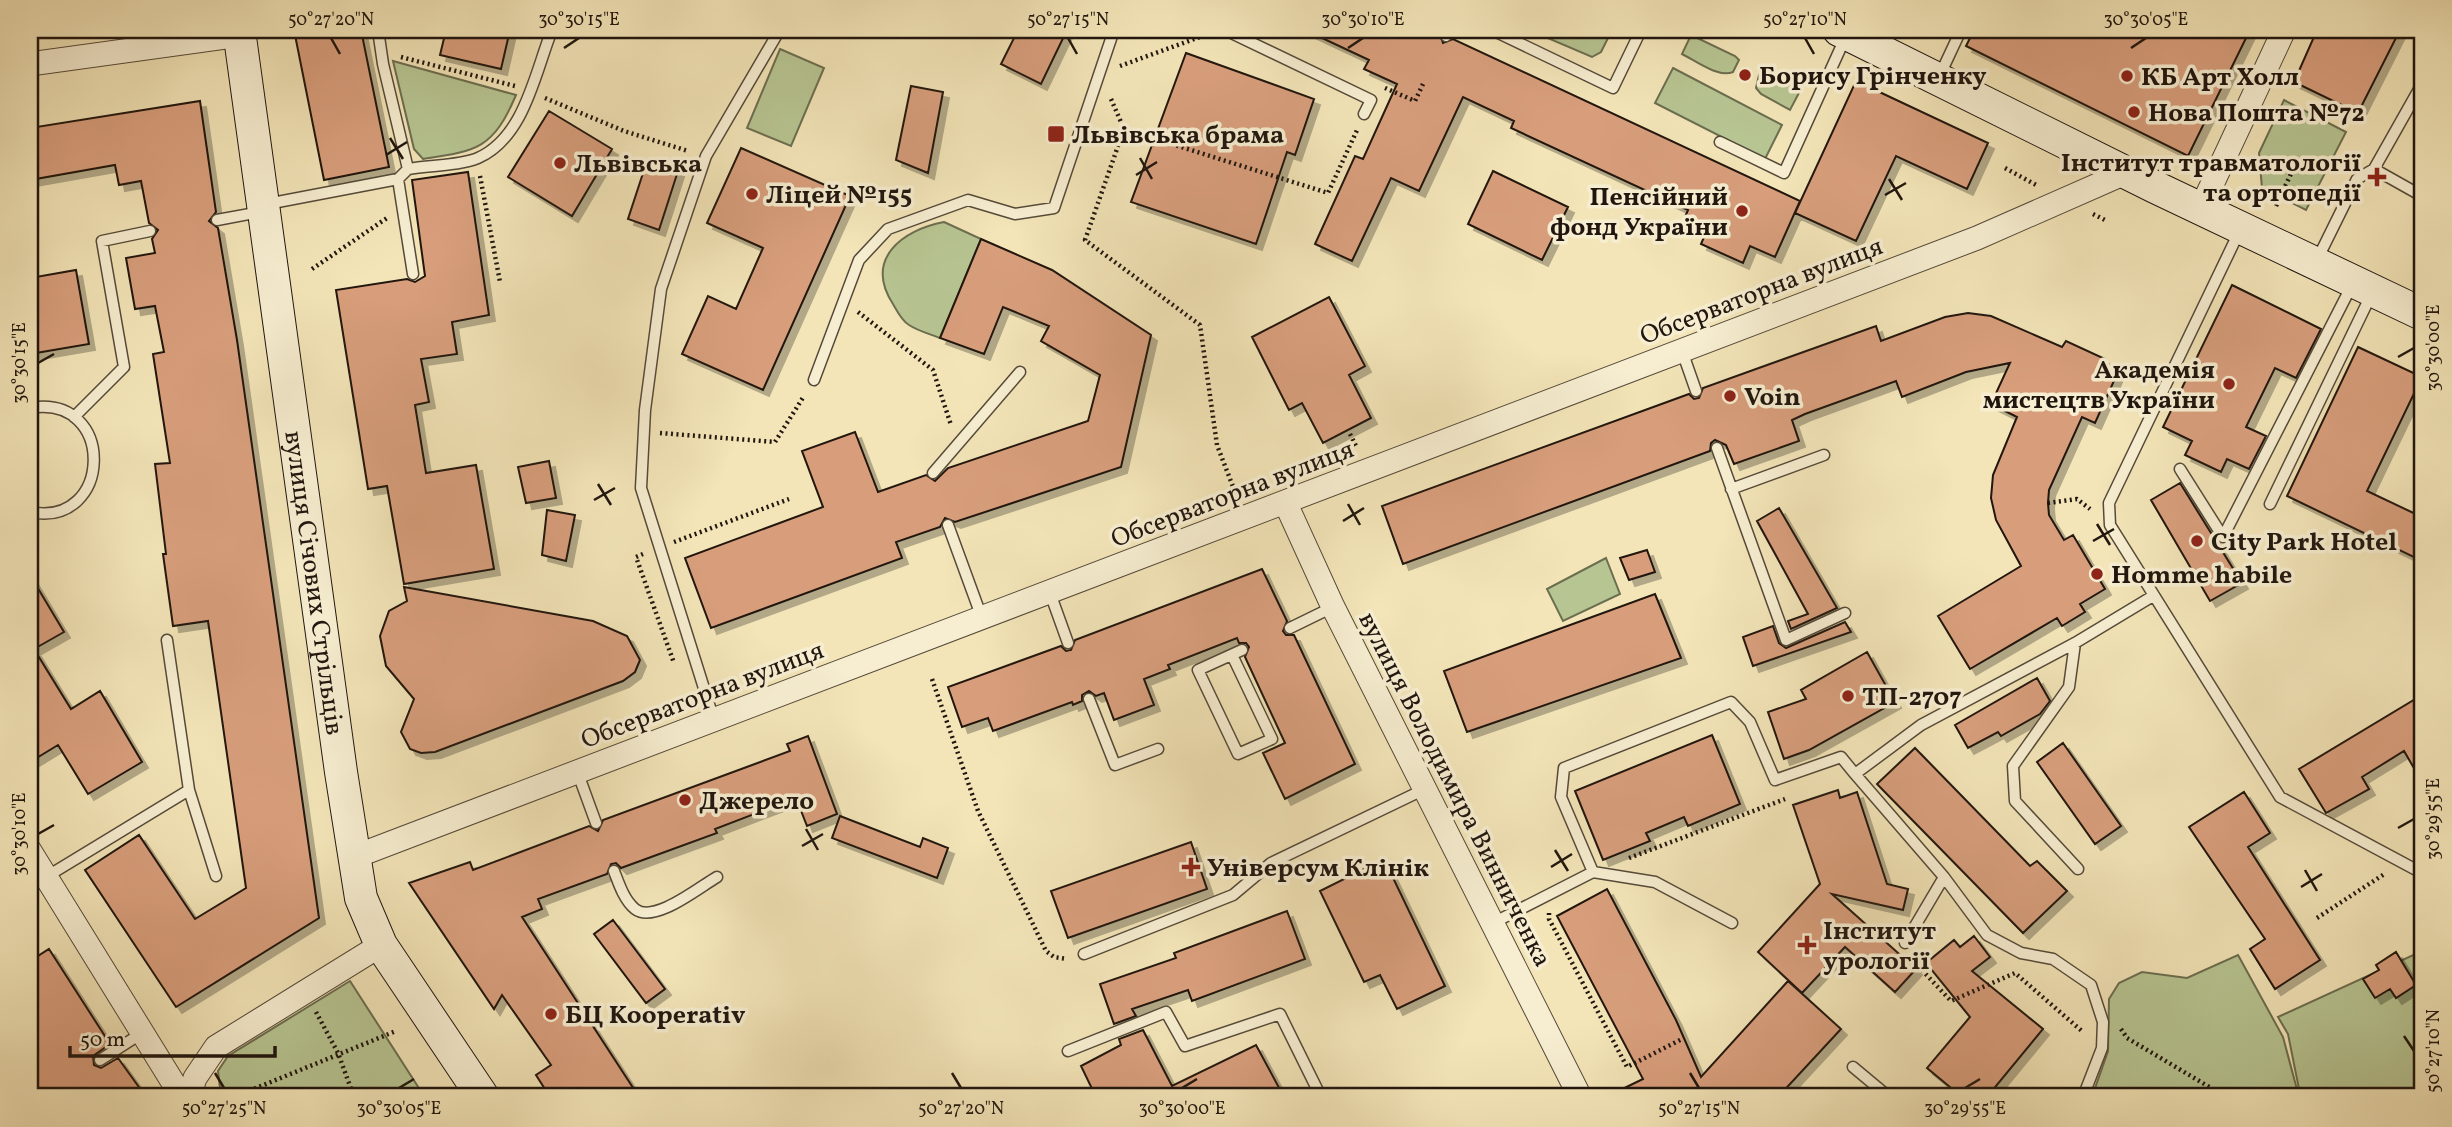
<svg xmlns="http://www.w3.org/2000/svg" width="2452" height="1127" font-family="Vollkorn,serif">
  <defs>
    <filter id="shadow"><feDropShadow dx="6" dy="6" stdDeviation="0" flood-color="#0004"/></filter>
  </defs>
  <rect width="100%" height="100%" fill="#f3e5b8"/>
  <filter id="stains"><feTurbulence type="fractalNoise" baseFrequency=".00286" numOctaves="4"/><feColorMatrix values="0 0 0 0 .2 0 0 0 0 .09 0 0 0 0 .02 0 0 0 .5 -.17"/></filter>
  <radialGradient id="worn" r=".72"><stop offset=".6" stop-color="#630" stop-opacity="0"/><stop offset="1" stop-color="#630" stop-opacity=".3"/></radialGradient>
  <!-- green -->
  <path fill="#b7c592" stroke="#6c6e50" stroke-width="2" d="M1529 30H1612L1601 52 1592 57Z
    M1691 35 1735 56 1739 60 1733 72C1718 78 1696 61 1682 54Z
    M780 49 824 68 791 146 747 128Z
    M393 61 516 95C493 149 477 151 423 159L414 149Z
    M1673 68 1782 125 1765 159 1655 103Z
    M1766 73 1800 91 1790 110 1761 94 1756 88 1759 75Z
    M2284 100 2346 132 2306 210 2262 188 2259 153Z
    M944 222 981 239 940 338C930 334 918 331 909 325 902 321 897 311 893 304 864 259 902 230 944 222Z
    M1606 558 1620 594 1563 621 1547 589Z
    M2422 951V1097H2318L2300 1094 2288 1034 2278 1017Z
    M2238 955 2283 1037 2299 1097H2092L2108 1051 2109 999 2119 983 2142 972 2187 978Z
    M350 981 424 1096 221 1097 218 1071 228 1056Z"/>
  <!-- building -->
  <path fill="#d89e7b" stroke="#20160f" stroke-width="2" filter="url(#shadow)" d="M294 30H361L389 167 324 180Z
    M446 30H510L501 69 440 55Z
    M1018 30H1067L1041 84 1001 64Z
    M1305 30H1433L1439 32 1443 43 1453 39 1800 201 1775 257 1750 246 1743 263 1701 244 1708 228 1685 217 1688 210 1511 128 1514 121 1463 97 1419 191 1391 178 1352 261 1315 244 1355 156 1363 159 1397 84 1364 69 1369 60Z
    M1974 30H2250L2188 156 1966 46Z
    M2317 30H2400L2358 113 2294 82Z
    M1186 53 1314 99 1295 155 1287 152 1256 244 1131 202Z
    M1856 81 1988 143 1967 189 1896 156 1856 241 1795 213Z
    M911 86 943 92 928 173 896 160Z
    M200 101 216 212 209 221 218 228 237 340 319 918 176 1007 85 870 139 835 195 919 246 888 208 621 173 626 163 554H166L155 464 170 463 153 354 164 352 155 306 135 309 126 258 155 253 152 239 158 230 149 223 141 181 119 185 115 165 30 180V128Z
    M549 111 612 149 572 216 508 177Z
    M741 148 850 196 763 390 682 354 708 296 736 309 763 248 707 223Z
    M647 161 678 171 659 230 628 219Z
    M1493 171 1568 207 1542 260 1468 224Z
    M468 172 489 315 452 322 457 354 421 359 429 402 415 405 426 473 476 465 494 569 404 584 387 486 368 489 336 290 407 279 415 282 425 276 412 180Z
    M981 239 1052 270 1151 335 1121 467 955 522 945 518 940 527 896 542 902 558 711 628 685 558 823 507 802 451 855 432 878 492 926 475 935 481 948 468 1088 421 1100 375 1041 341 1049 326 1003 307 984 354 940 338Z
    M76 270 89 344 30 354V278Z
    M2232 285 2321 329 2296 378 2275 368 2246 427 2266 436 2249 469 2227 459 2221 472 2185 455 2192 441 2163 427Z
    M1329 297 1365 366 1349 375 1371 418 1323 443 1302 403 1289 410 1252 337Z
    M1968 313 1991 316 2062 347 2066 341 2105 359 2103 364 2118 372 2095 423 2082 417 2049 490 2048 503 2049 515 2064 540 2073 535 2105 589 2080 604 2085 612 2062 626 2057 618 1970 669 1938 616 2021 566 1996 520 1991 498 1993 475 2017 417 1991 404 2010 363 1966 372 1902 397 1896 381 1805 414 1792 420 1799 441 1734 464 1726 445 1715 440 1711 443 1710 451 1403 564 1382 506 1689 394 1694 399 1699 398 1703 388 1876 326 1881 341 1945 317Z
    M2358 347 2422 377 2367 491 2422 517V561L2287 496Z
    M549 461 556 498 526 503 518 467Z
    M2180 483 2242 583 2210 601 2151 500Z
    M1779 508 1837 608 1791 629 1788 621 1808 614 1757 521Z
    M547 510 575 515 566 561 542 555Z
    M1647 550 1655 572 1629 580 1620 558Z
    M1262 569 1287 621 1283 631 1286 635H1294L1355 764 1285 799 1263 753 1285 743 1245 657 1249 647 1246 643H1239L1237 638 1168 665 1170 669 1144 679 1154 705 1114 720 1104 693 1096 696 1089 691 1082 695V701L1073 705 1072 702 993 731 988 718 962 727 948 687 1061 646 1066 651 1071 650 1075 640Z
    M30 575 64 632 34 649 71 709 100 691 142 762 88 794 58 745 30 762Z
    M404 587 593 621 627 636 640 660 635 672 623 681 435 752 421 753 410 749 401 732 414 699 386 666 380 636 389 611 407 601Z
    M1655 594 1681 658 1467 732 1444 671Z
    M1845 622 1851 632 1753 666 1743 637 1773 626 1779 643 1786 648Z
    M1867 652 1895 702 1809 750 1784 759 1768 712 1806 699 1801 690Z
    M2037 678 2050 701 2040 714 2001 736 1998 732 1968 748 1955 725Z
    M2422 695V782L2404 751 2362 777 2369 789 2326 813 2299 769Z
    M1712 735 1740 804 1688 826 1684 817 1646 833 1650 841 1603 860 1575 791Z
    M808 736 837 814 807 826 796 798 715 829 717 833 621 868 616 863 611 864 607 874 538 899 542 909 522 917 639 1097H550L536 1075 551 1065 502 995 494 1009 409 883 470 862 473 870 589 826 598 831 603 820 790 751 787 744Z
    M2063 743 2121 826 2095 844 2037 762Z
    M1915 748 2030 866 2037 861 2067 891 2023 933 1877 784Z
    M1838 790 1840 798 1857 792 1887 884 1908 889 1903 910 1832 894 1916 969 1895 992 1845 947 1802 993 1758 952 1820 884 1793 805Z
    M2244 792 2270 833 2248 847 2320 960 2275 989 2250 949 2265 939 2189 827Z
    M840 816 920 847 923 838 948 848 937 878 832 838Z
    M1191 842 1207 889 1068 938 1051 891Z
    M1384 859 1445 986 1397 1009 1380 975 1364 982 1320 891Z
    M1607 889 1676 1020 1701 1077 1788 981 1841 1029 1778 1097H1606L1643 1079 1557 916Z
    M1287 911 1305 959 1192 1001 1188 990 1132 1009 1136 1016 1114 1024 1100 984 1176 958 1174 953Z
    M613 920 665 989 646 1003 594 934Z
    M1974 936 1990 957 1972 971 2043 1029 1987 1097H1962L1927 1068 1970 1017 1926 963 1954 940 1960 947Z
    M49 949 110 1044 93 1056 94 1065 101 1068 118 1058 146 1097H41L30 1079V961Z
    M2396 952 2416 985 2396 998 2390 989 2375 998 2363 979 2379 970 2376 965Z
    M1143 1030 1172 1086 1256 1045 1284 1097H1096L1081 1066 1121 1045 1119 1039Z"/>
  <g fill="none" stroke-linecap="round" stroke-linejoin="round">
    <defs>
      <path id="service" d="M378 30 383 64 408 169C429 165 459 166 478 158 525 137 535 72 552 30
        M1225 30 1371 100 1364 114
        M1492 30 1613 88 1641 30
        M242 34 262 30
        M1446 36 1448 30
        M1939 77 1961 30
        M1720 142 1784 173 1846 36
        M2374 169 2422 196
        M398 179 413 274
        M267 204 398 179 408 169
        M217 220 260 212
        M2240 230 2109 503 2110 525 2280 797 2422 873
        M2316 262 2357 179 2374 169 2422 84
        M1682 351 1696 391
        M814 380 859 260 888 229 968 200 1015 214 1054 208 1114 30
        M30 408C117 393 113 529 30 512
        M74 417 124 367 102 241 150 231
        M1717 448 1786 640 1845 613
        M2180 469 2223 537 2352 285
        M933 473 1020 372
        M1731 489 1824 455
        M2270 504 2372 293
        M948 525 982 618
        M1050 593 1068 643
        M1290 628 1333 607
        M167 640 189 790 216 876
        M2075 643 2069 687 2013 766 2015 801 2078 869
        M1232 655 1272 739 1238 754 1198 670 1242 650
        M1089 699 1115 765 1158 749
        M714 720 641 488 645 410 661 289 706 156 779 31
        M577 771 596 823
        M1855 774 1944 877 1905 943
        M614 871C619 884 624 900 635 909 654 924 698 888 717 877
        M1593 872 1561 797 1564 768 1731 702 1750 722 1775 780 1841 757 1855 774 1921 725 2075 643 2153 596
        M46 877 189 790
        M1944 877 1987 935 2021 953 2053 959 2091 985 2103 1022 2102 1048 2083 1097
        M1493 923 1593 872 1655 882 1732 923
        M1084 954 1233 895 1271 863 1425 789
        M1068 1051 1166 1012 1185 1046 1280 1014 1321 1097
        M100 1060 142 1033
        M1853 1067 1889 1097"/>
      <path id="minor" d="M30 64 240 35
        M2201 208 2284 30
        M1286 504 1333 607 1580 1097
        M30 851 182 1097
        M354 857 1977 238 2125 173
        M189 1097 195 1078 216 1047 381 945"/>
      <g id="secondary">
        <path id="s1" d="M239 30 341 772 361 898 381 945 483 1097"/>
        <path d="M1839 30 2155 187 2422 314"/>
      </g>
    </defs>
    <!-- service casing -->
    <use href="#service" stroke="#554a39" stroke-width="13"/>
    <!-- minor casing -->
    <use href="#minor" stroke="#554a39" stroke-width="25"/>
    <!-- secondary casing -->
    <use href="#secondary" stroke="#20160f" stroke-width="34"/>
    <!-- path -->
    <path stroke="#20160f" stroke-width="4.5" stroke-dasharray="2 3.5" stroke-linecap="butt" d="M401 57 515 86
      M1120 66 1208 34
      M1385 88 1415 101 1423 84
      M545 98 624 131 688 151
      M1111 99 1124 129 1085 240 1200 325 1217 445 1235 492
      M1124 129 1328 193 1358 128
      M2005 168 2038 186
      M480 176 500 282
      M2276 206 2296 163
      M2093 214 2105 220
      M312 269 387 218
      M858 312 933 370 951 425
      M660 433 775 442 804 396
      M1350 434 1356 446
      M2048 503 2077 499 2090 509
      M674 542 789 499
      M643 554 636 557 674 663
      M932 679 978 811 1046 951 1054 957 1067 959
      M1629 858 1785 799
      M1549 913V919L1627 1067 1684 1038
      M2317 918 2386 873
      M1913 956 1921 969 1951 1001 2015 973 2083 1032
      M316 1012 338 1053 354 1097
      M2121 1029 2127 1038 2211 1088 2218 1097
      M234 1097 396 1031"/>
    <!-- service -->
    <use href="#service" stroke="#f7eed1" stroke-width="10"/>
    <!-- minor -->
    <use href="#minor" stroke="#f7eed1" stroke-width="23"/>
    <!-- secondary -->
    <use href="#secondary" stroke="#f7eed1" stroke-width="32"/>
  </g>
  <!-- ticks -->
  <path fill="none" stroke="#20160f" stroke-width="2.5" d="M331 38 340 54M1068 38 1077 54M1805 38 1814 54M564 48 579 38M1348 48 1363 38M2131 48 2146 38M390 138 403 159M386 155 407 142M1140 158 1152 179M1136 175 1157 162M1889 179 1902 200M1885 195 1906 183M2398 357 2414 348M38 363 54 354M598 484 611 505M594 500 615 488M1348 504 1360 525M1343 521 1364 508M2097 524 2110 545M2093 541 2114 529M2398 828 2414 819M806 829 818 850M38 834 54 825M802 846 823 834M1555 850 1568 871M1551 867 1572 854M2305 870 2317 891M2301 887 2322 874M2404 1036 2414 1051M215 1073 224 1088M952 1073 961 1088M1690 1073 1699 1088M399 1088 414 1079M1182 1088 1197 1079M1965 1088 1980 1079"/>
  <!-- markers -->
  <g fill="#8f2418" stroke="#f7eed1" stroke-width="2.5">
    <circle cx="1745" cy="75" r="7"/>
    <circle cx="2127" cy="76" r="7"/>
    <circle cx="2134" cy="112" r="7"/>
    <rect x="1047" y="125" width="18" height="18" rx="3.5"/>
    <circle cx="560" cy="163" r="7"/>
    <path d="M2373.5 166.5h7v7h7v7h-7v7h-7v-7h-7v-7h7z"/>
    <circle cx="752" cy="194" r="7"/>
    <circle cx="1742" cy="211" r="7"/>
    <circle cx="2229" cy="384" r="7"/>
    <circle cx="1730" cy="396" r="7"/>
    <circle cx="2197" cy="541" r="7"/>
    <circle cx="2097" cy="574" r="7"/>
    <circle cx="1848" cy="696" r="7"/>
    <circle cx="685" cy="800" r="7"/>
    <path d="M1187.5 856.5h7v7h7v7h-7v7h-7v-7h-7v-7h7z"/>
    <path d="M1803.5 934.5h7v7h7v7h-7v7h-7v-7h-7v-7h7z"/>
    <circle cx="551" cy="1014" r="7"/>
  </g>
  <g text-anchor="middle" stroke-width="7" stroke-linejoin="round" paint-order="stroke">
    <!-- poi labels -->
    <g font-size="26" font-weight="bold" fill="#20160f" stroke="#f7eed1" text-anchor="start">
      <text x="1759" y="84">Борису Грінченку</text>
      <text x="2141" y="85">КБ Арт Холл</text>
      <text x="2148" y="121">Нова Пошта №72</text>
      <text x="1072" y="143">Львівська брама</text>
      <text x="2361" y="171" text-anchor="end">Інститут травматології<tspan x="2361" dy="30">та ортопедії</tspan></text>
      <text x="574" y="172">Львівська</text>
      <text x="766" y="203">Ліцей №155</text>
      <text x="1728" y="205" text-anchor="end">Пенсійний<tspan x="1728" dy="30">фонд України</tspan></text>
      <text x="2215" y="378" text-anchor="end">Академія<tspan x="2215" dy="30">мистецтв України</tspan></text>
      <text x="1744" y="405">Voin</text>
      <text x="2211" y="550">City Park Hotel</text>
      <text x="2111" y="583">Homme habile</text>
      <text x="1862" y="705">ТП-2707</text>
      <text x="699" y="809">Джерело</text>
      <text x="1207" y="876">Універсум Клінік</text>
      <text x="1823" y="939">Інститут<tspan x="1823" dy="30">урології</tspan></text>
      <text x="565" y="1023">БЦ Kooperativ</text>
    </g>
    <!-- street labels -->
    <g font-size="26" fill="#20160f" stroke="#f7eed1">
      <text transform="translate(1761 290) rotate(-21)" y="9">Обсерваторна вулиця</text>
      <text transform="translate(1232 493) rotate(-21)" y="9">Обсерваторна вулиця</text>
      <text dy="9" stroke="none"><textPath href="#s1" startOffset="558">вулиця Січових Стрільців</textPath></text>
      <text transform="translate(702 694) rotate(-21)" y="9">Обсерваторна вулиця</text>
      <text transform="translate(1456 789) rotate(63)" y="9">вулиця Володимира Винниченка</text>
    </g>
  </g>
  <!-- margin -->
  <rect width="2452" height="1127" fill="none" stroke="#f3e5b8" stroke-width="77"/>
  <!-- scale -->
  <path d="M70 1046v10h205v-10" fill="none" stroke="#20160f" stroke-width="3.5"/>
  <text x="80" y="1046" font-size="21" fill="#20160f" stroke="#f7eed1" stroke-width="5" paint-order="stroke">50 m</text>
  <rect x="38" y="38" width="2376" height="1050" fill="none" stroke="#20160f" stroke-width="2.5"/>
  <g font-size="18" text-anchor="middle" fill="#20160f">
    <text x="331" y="25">50°27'20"N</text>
    <text x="579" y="25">30°30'15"E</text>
    <text x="1068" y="25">50°27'15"N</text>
    <text x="1363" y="25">30°30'10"E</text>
    <text x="1805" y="25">50°27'10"N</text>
    <text x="2146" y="25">30°30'05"E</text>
    <text transform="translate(2433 348) rotate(-90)" y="6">30°30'00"E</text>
    <text transform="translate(19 363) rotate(-90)" y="6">30°30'15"E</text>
    <text transform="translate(2433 819) rotate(-90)" y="6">30°29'55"E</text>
    <text transform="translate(19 834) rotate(-90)" y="6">30°30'10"E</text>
    <text transform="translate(2433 1051) rotate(-90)" y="6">50°27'10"N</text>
    <text x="224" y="1114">50°27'25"N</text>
    <text x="399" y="1114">30°30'05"E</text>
    <text x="961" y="1114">50°27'20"N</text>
    <text x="1182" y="1114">30°30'00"E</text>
    <text x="1699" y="1114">50°27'15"N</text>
    <text x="1965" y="1114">30°29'55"E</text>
  </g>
  <rect width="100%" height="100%" filter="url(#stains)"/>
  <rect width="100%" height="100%" fill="url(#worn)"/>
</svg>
